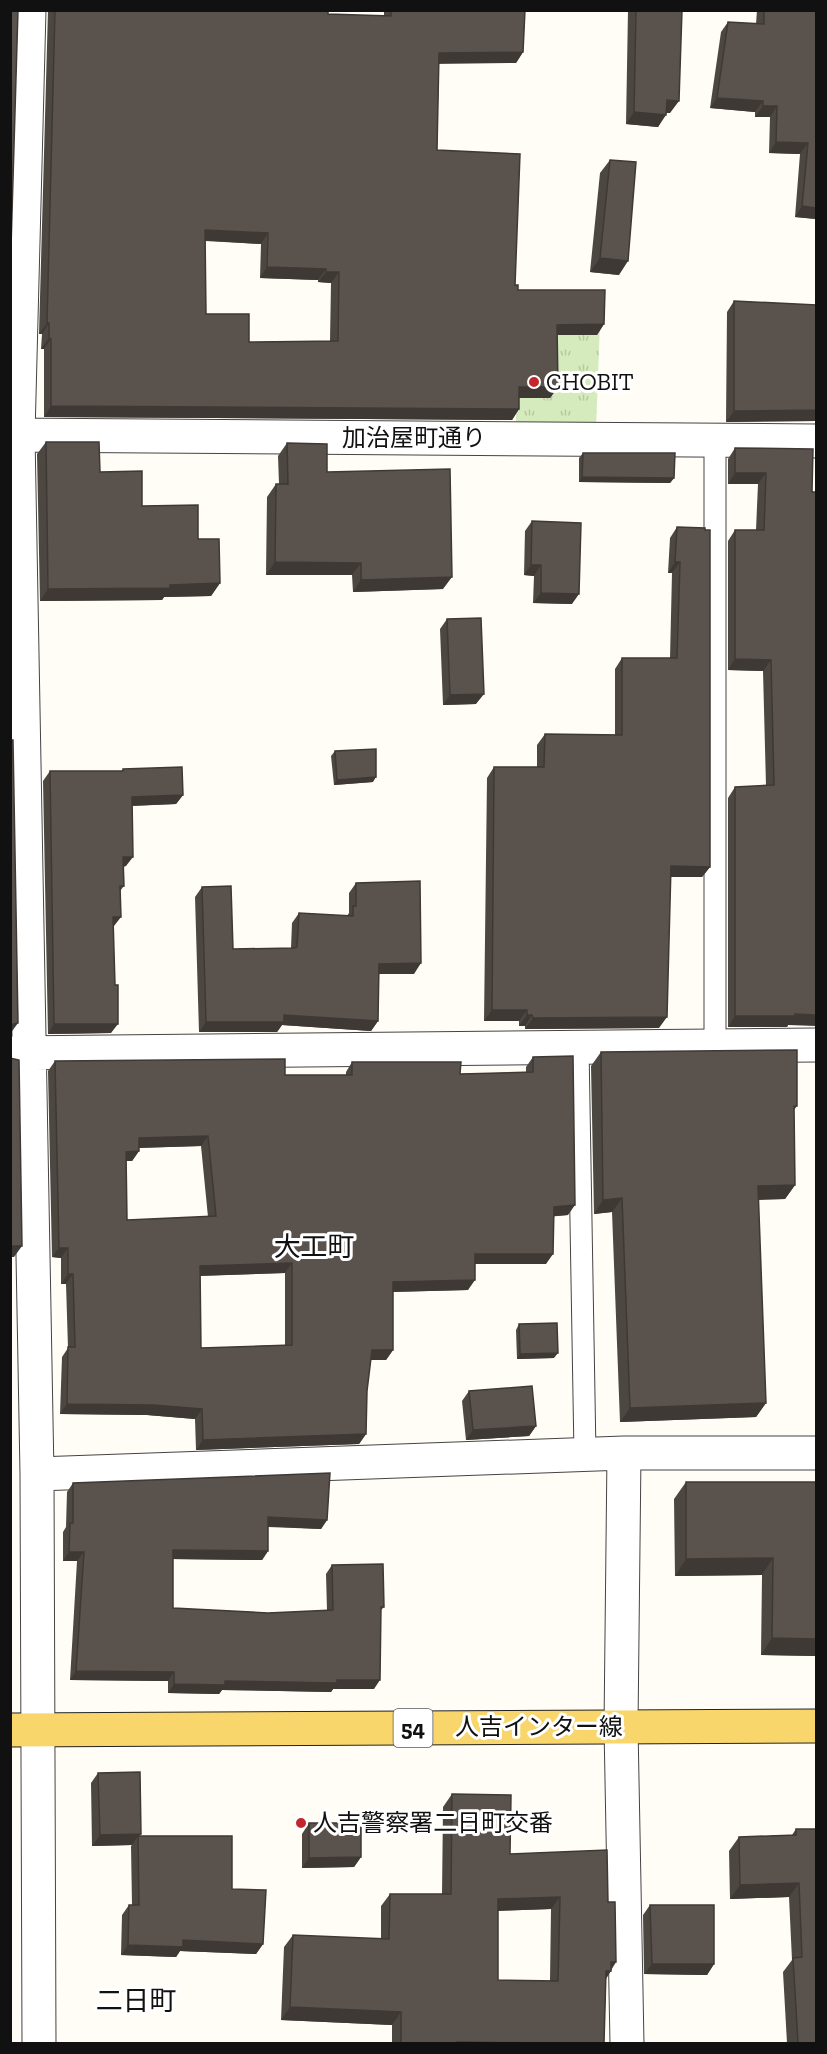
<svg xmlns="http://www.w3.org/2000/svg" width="827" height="2054" font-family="'Zilla Slab','Noto Sans JP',serif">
  <defs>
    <pattern id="park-tufts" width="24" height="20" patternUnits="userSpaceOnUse" patternTransform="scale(1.5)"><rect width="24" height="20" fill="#d5ebbd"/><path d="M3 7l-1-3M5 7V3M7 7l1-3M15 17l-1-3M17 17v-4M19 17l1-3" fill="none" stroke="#b6c8a1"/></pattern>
  </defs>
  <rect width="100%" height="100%" fill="#fffdf5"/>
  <!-- park -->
  <path fill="url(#park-tufts)" d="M516 295 601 297 596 428 516 427Z"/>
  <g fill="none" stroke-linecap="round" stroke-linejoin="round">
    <defs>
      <path id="service" d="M715 1046V440
        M578 1047 585 1454"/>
      <path id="minor" d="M29 10 18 435 37 1474 39 2044
        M10 435 816 441
        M10 1053 816 1045
        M624 1453 621 1727 627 2044
        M37 1474 624 1453H816"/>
      <path id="primary" d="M10 1730 816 1726"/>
    </defs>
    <!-- service casing -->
    <use href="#service" stroke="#444" stroke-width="23"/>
    <!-- minor casing -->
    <use href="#minor" stroke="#444" stroke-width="35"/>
    <!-- primary casing -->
    <use href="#primary" stroke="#222" stroke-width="35"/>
    <!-- service -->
    <use href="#service" stroke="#fff" stroke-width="21"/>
    <!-- minor -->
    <use href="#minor" stroke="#fff" stroke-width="33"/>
    <!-- primary -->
    <use href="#primary" stroke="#f9d66b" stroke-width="33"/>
  </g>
  <!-- wall -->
  <path fill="#4d4742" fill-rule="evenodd" d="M48 10H328V14L384 16V10H525L523 52 516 63H439L437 150 518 290 604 324 597 335H557L558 387 550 398H519V409L512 420 44 417V349H41L42 334H39ZM205 241 261 244 260 278 318 280V282L331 283 330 341 249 342 206 314Z
    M628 10H682L670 113H666L658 127 626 124Z
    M757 10H816V219L795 217 800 154 769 153 770 117H755V112L710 108 721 32 728 22 756 24Z
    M610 160 619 275 590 272 600 173Z
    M734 301 816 305V421L726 422 727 312Z
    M46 442 100 472 142 506 198 539 220 583 211 596 164 597 162 600 40 601 37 454Z
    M287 443 327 472 443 589 353 592 352 575H266L267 497 276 484H279L278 456Z
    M735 448 812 492 788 1025 787 1027H728V798L735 787 766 786 763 671 728 670V541L735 530H756L758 484H728V459Z
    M583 453 674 478 670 483 579 482V458Z
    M532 521 572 604 533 603 534 576 524 575 525 531Z
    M677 527 710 867 702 877H671L659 1028 525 1029V1026H519V1021H484L487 778 494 767H537V745L545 734 615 735V669L622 658H670L672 573H668L670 538Z
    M447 619 476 704 443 705 440 629Z
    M335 751 373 782 334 785 331 756Z
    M123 769 183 795 176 804 132 806 126 866 123 867 124 886 120 891 114 926 111 1033 48 1034 43 781 50 771H122Z
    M356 883 414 974H379L378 1021 371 1031 282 1025 277 1032H199L195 897 202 887 233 949 291 948 292 923 299 913 347 916 349 913V893Z
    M601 1052 797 1106 794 1110 795 1185 785 1199 758 1200 766 1403 756 1417 620 1422 612 1212 594 1214 591 1066Z
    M533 1057 568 1215 554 1216 546 1264H475L468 1290 393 1292V1350L386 1360H370L367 1391 366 1434 359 1444 196 1450 195 1419 147 1415 60 1414 62 1357 68 1348 66 1284H61V1258L52 1257 48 1071 55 1061 285 1075H346V1072L352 1062 460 1074 526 1072V1067ZM201 1146 208 1217 127 1220 126 1161H132L139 1151V1148ZM285 1273V1345L201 1348 200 1276Z
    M519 1324 554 1358 517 1359 516 1330Z
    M816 1379V1424H815V1382Z
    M469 1391 536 1426 529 1436 466 1440 462 1401Z
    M686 1482H816V1656L761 1655 762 1575 675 1576 674 1499Z
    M73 1483 327 1520 321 1529 268 1527V1551L262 1560 173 1559V1608L268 1613 327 1611 326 1574 332 1565 384 1607 381 1610 374 1689H333L331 1692 222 1690 219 1694 168 1693V1681L70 1680 77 1561H63V1532L66 1527 67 1492Z
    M98 1773 140 1836 232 1889 263 1944 256 1954 180 1951 176 1957 121 1955 122 1915 129 1905H132L131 1846 132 1845 92 1846 91 1783Z
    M452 1794 510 1854 608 1902 616 1962 606 1979 604 2043H392V2025L281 2020 284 1947 293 1935 381 1939V1906L390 1894H442L443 1807ZM551 1909 550 1981 498 1980V1911Z
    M309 1823 361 1857 354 1867 302 1868V1834Z
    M796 1829 816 2043H787L783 1972 792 1960 789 1897 730 1899 729 1851 739 1837 792 1835Z
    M650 1905 714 1964 707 1975 644 1974 643 1915Z"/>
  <!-- shaded-wall -->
  <path fill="#3f3936" d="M523 52 516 63 431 64 439 53Z
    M717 98 763 101 755 112 710 108Z
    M667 100 679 101 670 113 659 112Z
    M763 106H777L770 117H755Z
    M634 112 666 115 658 127 626 124Z
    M776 142 808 143 800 154 769 153Z
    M802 206 816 208V219L795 217Z
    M205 230 268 233 261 244 198 240Z
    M600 258 628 261 619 275 590 272Z
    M267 267 326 269 318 280 260 278Z
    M326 272H339L331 283 318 282Z
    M47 323H49L42 334H39Z
    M604 324 597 335H549L557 325Z
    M49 338 51 339 44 349H41Z
    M519 387H558L550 398H511Z
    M51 406 519 409 512 420 44 417Z
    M816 410V421L726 422 734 411Z
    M735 473H766L758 484H728Z
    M582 477 674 478 670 483 579 482Z
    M275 562 361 563 352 575H266Z
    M675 562H680L672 573H668Z
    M531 565H541L534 576 524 575Z
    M452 577 443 589 353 592 361 580Z
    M220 583 211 596 164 597 162 600 40 601 48 589Z
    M541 593 579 594 572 604 533 603Z
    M735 659 771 660 763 671 728 670Z
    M484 694 476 704 443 705 450 695Z
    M376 777 373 782 334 785 337 780Z
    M183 795 176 804 125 806 132 797Z
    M123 857H133L126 866 116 867Z
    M671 866 710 867 702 877H664Z
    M113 917H121L114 926Z
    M421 963 414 974H372L379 964Z
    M492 1010H527L519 1021H484Z
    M795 1014 816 1015V1026L788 1025 787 1027H728L735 1016Z
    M284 1015 378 1021 371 1031 282 1025 277 1032H199L206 1022Z
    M527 1015H532L525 1026H519Z
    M667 1017 659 1028 525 1029 533 1018Z
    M18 1023 10 1034V1025Z
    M54 1024H118L111 1033 48 1034Z
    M208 1136 201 1146 132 1148 139 1138Z
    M139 1151 132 1161H119L126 1152Z
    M795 1185 785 1199 748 1200 758 1186Z
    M622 1198 612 1212 594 1214 603 1200Z
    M575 1205 568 1215 547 1217 554 1207Z
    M10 1246H22L14 1257H10Z
    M59 1248H68L61 1258 52 1257Z
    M475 1254H553L546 1264H468Z
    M292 1263 285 1273 193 1276 200 1266Z
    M68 1274H73L66 1284H61Z
    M475 1280 468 1290 386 1292 393 1282Z
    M372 1350H393L386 1360H365Z
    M558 1353 554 1358 517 1359 520 1354Z
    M766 1403 756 1417 620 1422 630 1408Z
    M67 1404 153 1405 202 1409 195 1419 147 1415 60 1414Z
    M536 1426 529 1436 466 1440 473 1430Z
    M366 1434 359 1444 196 1450 203 1440Z
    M268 1517 327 1520 321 1529 261 1526Z
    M173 1550 268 1551 262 1560 167 1559Z
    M69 1552H84L77 1561H63Z
    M773 1558 762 1575 675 1576 686 1559Z
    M772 1638 816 1639V1656L761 1655Z
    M76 1671 174 1672 168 1681 70 1680Z
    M380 1680 374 1689H333L331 1692 222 1690 219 1694 168 1693 174 1684 225 1681Z
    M141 1834 138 1838V1836L132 1845 92 1846 100 1835Z
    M361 1857 354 1867 302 1868 309 1858Z
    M799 1883 789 1897 730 1899 740 1885Z
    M560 1897 551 1909 490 1911 498 1899Z
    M183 1940 263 1944 256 1954 180 1951 176 1957 121 1955 128 1945Z
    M611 1962H616L609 1971H611L602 1984H597Z
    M652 1964H714L707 1975 644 1974Z
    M290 2007 401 2012 392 2025 281 2020Z
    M457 2042 539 2043H456Z"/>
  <!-- building -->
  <path fill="#5a524d" stroke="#3f3936" stroke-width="1.5" fill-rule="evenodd" d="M10 10H18L10 281Z
    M55 10H328V14L391 16V10H525L523 52 439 53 437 150 520 154 515 285H518V290H605L604 324 557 325 558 387H519V409L51 406V339L49 338V323H47ZM205 230 268 233 267 267 326 269V272H339L338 341 249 342V314H206Z
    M636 10H682L679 101 667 100 666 115 634 112Z
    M764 10H816V208L802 206 808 143 776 142 777 106H763V101L717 98 728 22 764 24Z
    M610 160 636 162 628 261 600 258Z
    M734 301 816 305V410L734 411Z
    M46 442H99L100 472 142 471V506L198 505V539H219L220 583 170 585V588L48 589Z
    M287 443 327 444V472L450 469 452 577 361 580V563L275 562 276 484H288Z
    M735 448 813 449 812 492H816V1015L795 1014V1016H735V787L774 785 771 660 735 659V530H764L766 473H735Z
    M583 453H675L674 478 582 477Z
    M532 521 581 523 579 594 541 593V565H531Z
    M677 527 705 528V530H710V867L671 866 667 1017 533 1018 532 1015H527V1010H492L494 767H544L545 734 622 735V658H677L680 562H675Z
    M481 618 484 694 450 695 447 619Z
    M10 740H13L18 1023 10 1025Z
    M376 749V777L337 780 335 751Z
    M182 767 183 795 132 797 133 857H123L124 886H120L121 917H113L115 985H118V1024H54L50 771H123V769Z
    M420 881 421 963 379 964 378 1021 284 1015V1022H206L202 887 231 886 233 949 294 948 297 947 299 913 353 916V906H356V883Z
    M797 1050V1106H794L795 1185 758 1186 766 1403 630 1408 622 1198 603 1200 601 1052Z
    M573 1056 575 1205 554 1207 553 1254H475V1280L393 1282V1350H372L367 1391 366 1434 203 1440 202 1409 153 1405 67 1404 68 1347H75L73 1274H68V1248H59L55 1061 285 1059V1075H352V1062H461L460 1074 533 1072V1057ZM208 1136 216 1216 127 1220 126 1152 139 1151V1138ZM292 1263V1345L201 1348 200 1266Z
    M10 1058 19 1060 22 1246H10Z
    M557 1323 558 1353 520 1354 519 1324Z
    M532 1386 536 1426 473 1430 469 1391Z
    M330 1473 327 1520 268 1517V1551L173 1550V1608L268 1613 333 1610 332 1565 383 1564 384 1607H381L380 1680H337V1683L225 1681V1685L174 1684V1672L76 1671 84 1552H69L70 1523H73V1483Z
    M686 1482H816V1639L772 1638 773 1558 686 1559Z
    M140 1772 141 1834 100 1835 98 1773Z
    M452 1794 511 1795 510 1854 607 1850 608 1902H615L616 1962H611V1971H606L604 2043H539L457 2042V2043H401V2012L290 2007 293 1935 389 1939 390 1894H451ZM560 1897 558 1981 498 1980V1899Z
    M309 1823H361V1857L309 1858Z
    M796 1829H816V2043H798L793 1958 802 1957 799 1883 740 1885 739 1837 796 1835Z
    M138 1836H232V1889L266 1890 263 1944 183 1940V1947L128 1945 129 1905H139Z
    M650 1905H714V1964H652Z"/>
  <!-- markers -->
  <g fill="#c4262e" stroke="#fff" stroke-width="2">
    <circle cx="534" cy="382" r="6"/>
    <circle cx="301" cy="1823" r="6"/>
  </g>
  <g text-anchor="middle" stroke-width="6" stroke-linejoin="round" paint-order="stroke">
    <!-- shield labels -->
    <rect fill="#fff" stroke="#585858" stroke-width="1.5" x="393.5" y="1709" width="39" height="38" rx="4.5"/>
    <g font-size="22" font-weight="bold" fill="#111">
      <text x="413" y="1736">54</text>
    </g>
    <!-- poi labels -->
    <g font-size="24" fill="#111" stroke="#fff" text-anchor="start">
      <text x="546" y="390">CHOBIT</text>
      <text x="313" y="1831">人吉警察署二日町交番</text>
    </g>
    <!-- street labels -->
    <g font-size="24" fill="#111" stroke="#fff">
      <text x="414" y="446">加治屋町通り</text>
      <text x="539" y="1735">人吉インター線</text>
    </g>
    <!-- quarter labels -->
    <g font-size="27" fill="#111" stroke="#fff">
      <text x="314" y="1256">大工町</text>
      <text x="136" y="2010">二日町</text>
    </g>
  </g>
  <!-- border -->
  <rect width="827" height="2054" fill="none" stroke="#111111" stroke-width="24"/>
</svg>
